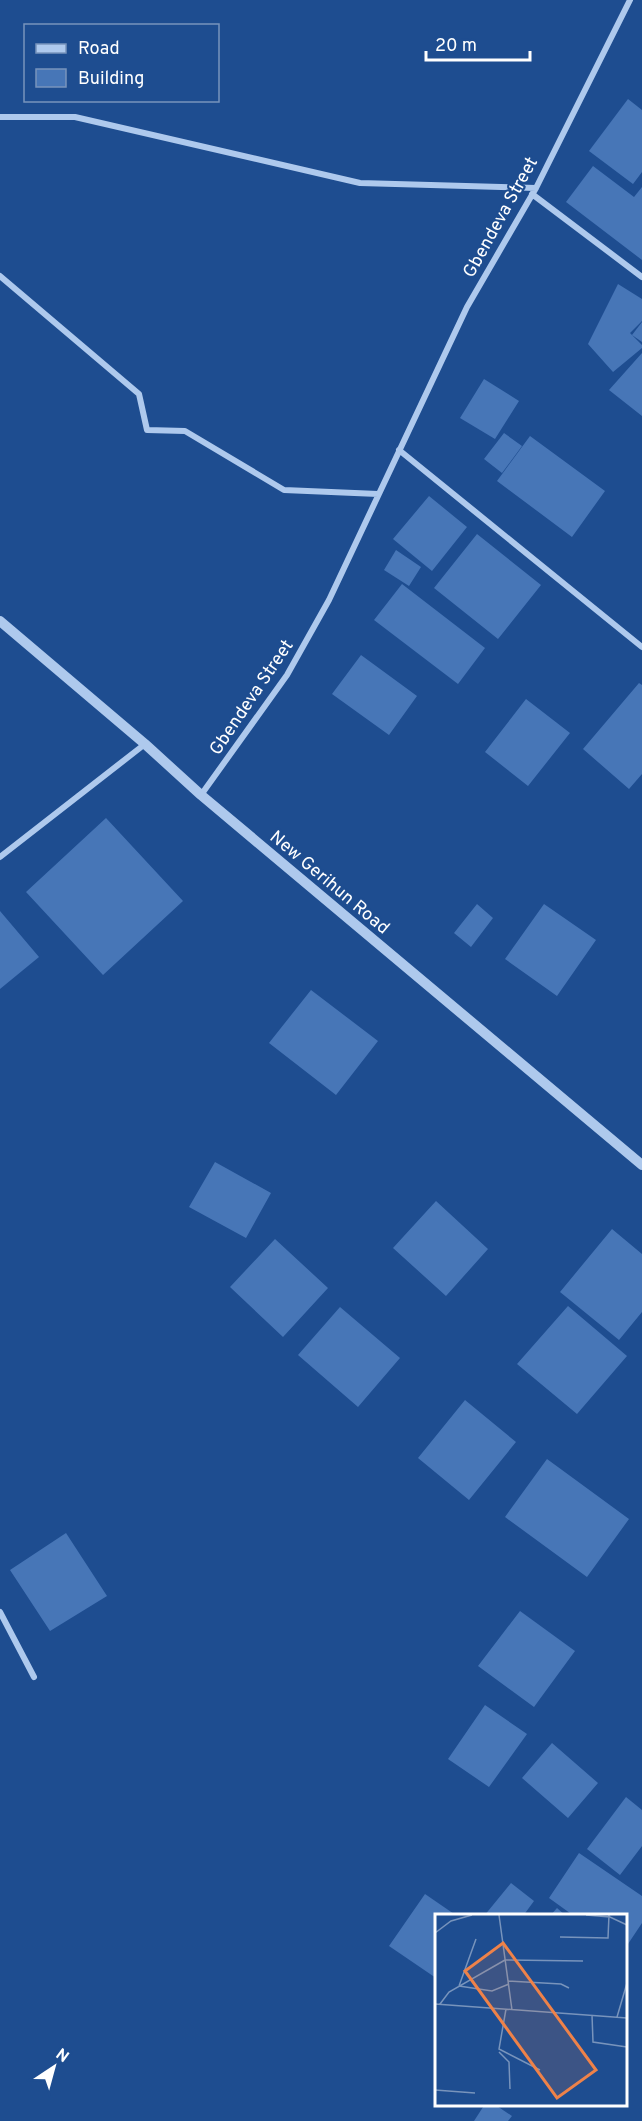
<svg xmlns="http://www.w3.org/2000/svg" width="642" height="2121" font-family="Overpass,sans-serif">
  <rect width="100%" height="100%" fill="#1e4d90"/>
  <!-- building -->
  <path fill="#4776b7" d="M628 99 642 110V172L633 184 589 151Z
    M593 166 634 197 642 187V260L566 202Z
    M618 284 642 299V321L630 333 642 345V348L613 372 588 344Z
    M642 322V342L632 335Z
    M642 353V416L609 390Z
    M484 379 519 401 495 439 460 418Z
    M504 433 522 446 502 473 484 459Z
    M530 436 605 491 572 537 497 481Z
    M429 496 467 527 432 571 393 539Z
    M477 534 541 585 498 639 434 588Z
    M396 550 421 567 409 586 384 570Z
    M402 584 485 648 458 684 374 620Z
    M361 655 417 696 389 735 332 694Z
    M639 683 642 685V774L629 789 583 749Z
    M526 699 570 733 528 786 485 752Z
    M106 818 183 901 103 975 26 892Z
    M477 904 493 918 471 947 454 933Z
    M544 904 596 940 557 996 505 959Z
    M0 911 39 957 0 989Z
    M311 990 378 1041 336 1095 269 1043Z
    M215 1162 271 1193 246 1238 189 1207Z
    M436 1201 488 1249 446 1296 393 1248Z
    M612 1229 642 1254V1312L619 1340 560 1292Z
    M275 1239 328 1288 283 1337 230 1287Z
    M568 1306 627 1356 577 1414 517 1364Z
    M340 1307 400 1358 358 1407 298 1355Z
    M465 1400 516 1442 469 1500 418 1458Z
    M547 1459 629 1519 587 1577 505 1517Z
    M66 1533 107 1596 50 1631 10 1570Z
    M520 1611 575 1651 534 1707 478 1666Z
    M485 1705 527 1734 489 1787 448 1759Z
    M552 1743 598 1783 568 1818 522 1778Z
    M626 1797 642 1810V1846L620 1875 587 1849Z
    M579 1853 642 1896V1923L626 1947V1916H574L549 1898Z
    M511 1883 534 1901 523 1916H484Z
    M425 1894 457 1916H436V1978L389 1946Z
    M557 1908 566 1916H550Z
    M485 2104H494L512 2116 508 2121H474Z"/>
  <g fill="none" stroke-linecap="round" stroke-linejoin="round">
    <!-- minor -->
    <path stroke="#aec9ed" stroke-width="6" d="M0 117H75L360 183 536 188
      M532 194 642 277
      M0 276 139 394 147 430 185 431 284 490 378 494
      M399 450 642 647
      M201 795 287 675 329 600 467 307 536 188 630 0
      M0 857 145 744
      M0 1612 34 1677"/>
    <!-- tertiary -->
    <path stroke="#aec9ed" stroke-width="10" d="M0 621 145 744 201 795 642 1165"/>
  </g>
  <g text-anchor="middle" stroke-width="4.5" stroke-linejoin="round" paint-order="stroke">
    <!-- street labels -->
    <g font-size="18" fill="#fff" stroke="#1e4d90">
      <text transform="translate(500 217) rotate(-61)" y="6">Gbendeva Street</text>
      <text transform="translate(251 697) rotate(-56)" y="6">Gbendeva Street</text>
      <text transform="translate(330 882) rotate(40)" y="6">New Gerihun Road</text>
    </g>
  </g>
  <!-- overview -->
  <g transform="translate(435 1914)">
    <rect width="192" height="192" fill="#1e4d90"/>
    <path fill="none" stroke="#7894bc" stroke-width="1.5" d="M64 1 77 96M151 1 175 3 192 11M0 19 16 7 37 1M125 23 173 24 174 1M70 46 148 47M73 67 126 70 134 74M24 72 57 77 74 70M24 72 41 25M0 90 192 104M5 90 14 78 70 46M71 95 64 135 105 156M157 101 158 128 192 133M182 103 192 69M64 138 74 148 75 175M0 176 40 179"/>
    <path fill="#ee8249" fill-opacity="0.15" stroke="#ee8249" stroke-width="3" d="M68 29 161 156 122 184 30 57Z"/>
    <rect width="192" height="192" fill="none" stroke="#fff" stroke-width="3"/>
  </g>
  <!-- legend -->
  <rect x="24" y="24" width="195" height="78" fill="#1e4d90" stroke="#7894bc" stroke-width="1.5"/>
  <rect x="36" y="44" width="30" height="9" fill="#aec9ed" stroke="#7894bc" stroke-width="1.5"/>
  <text x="78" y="54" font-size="18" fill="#ffffff">Road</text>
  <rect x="36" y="69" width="30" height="18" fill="#4776b7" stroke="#7894bc" stroke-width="1.5"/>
  <text x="78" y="84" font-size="18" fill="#ffffff">Building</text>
  <!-- north arrow -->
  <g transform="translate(54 2067) rotate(36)" stroke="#1e4d90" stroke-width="4.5" paint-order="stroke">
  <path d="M0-4.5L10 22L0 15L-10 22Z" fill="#ffffff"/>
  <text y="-9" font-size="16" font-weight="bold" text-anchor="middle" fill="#ffffff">N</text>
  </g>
  <!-- scale -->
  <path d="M426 51v9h104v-9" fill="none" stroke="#ffffff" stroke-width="3"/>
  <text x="435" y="51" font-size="18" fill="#ffffff" stroke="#1e4d90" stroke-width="4.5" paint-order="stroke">20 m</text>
</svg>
